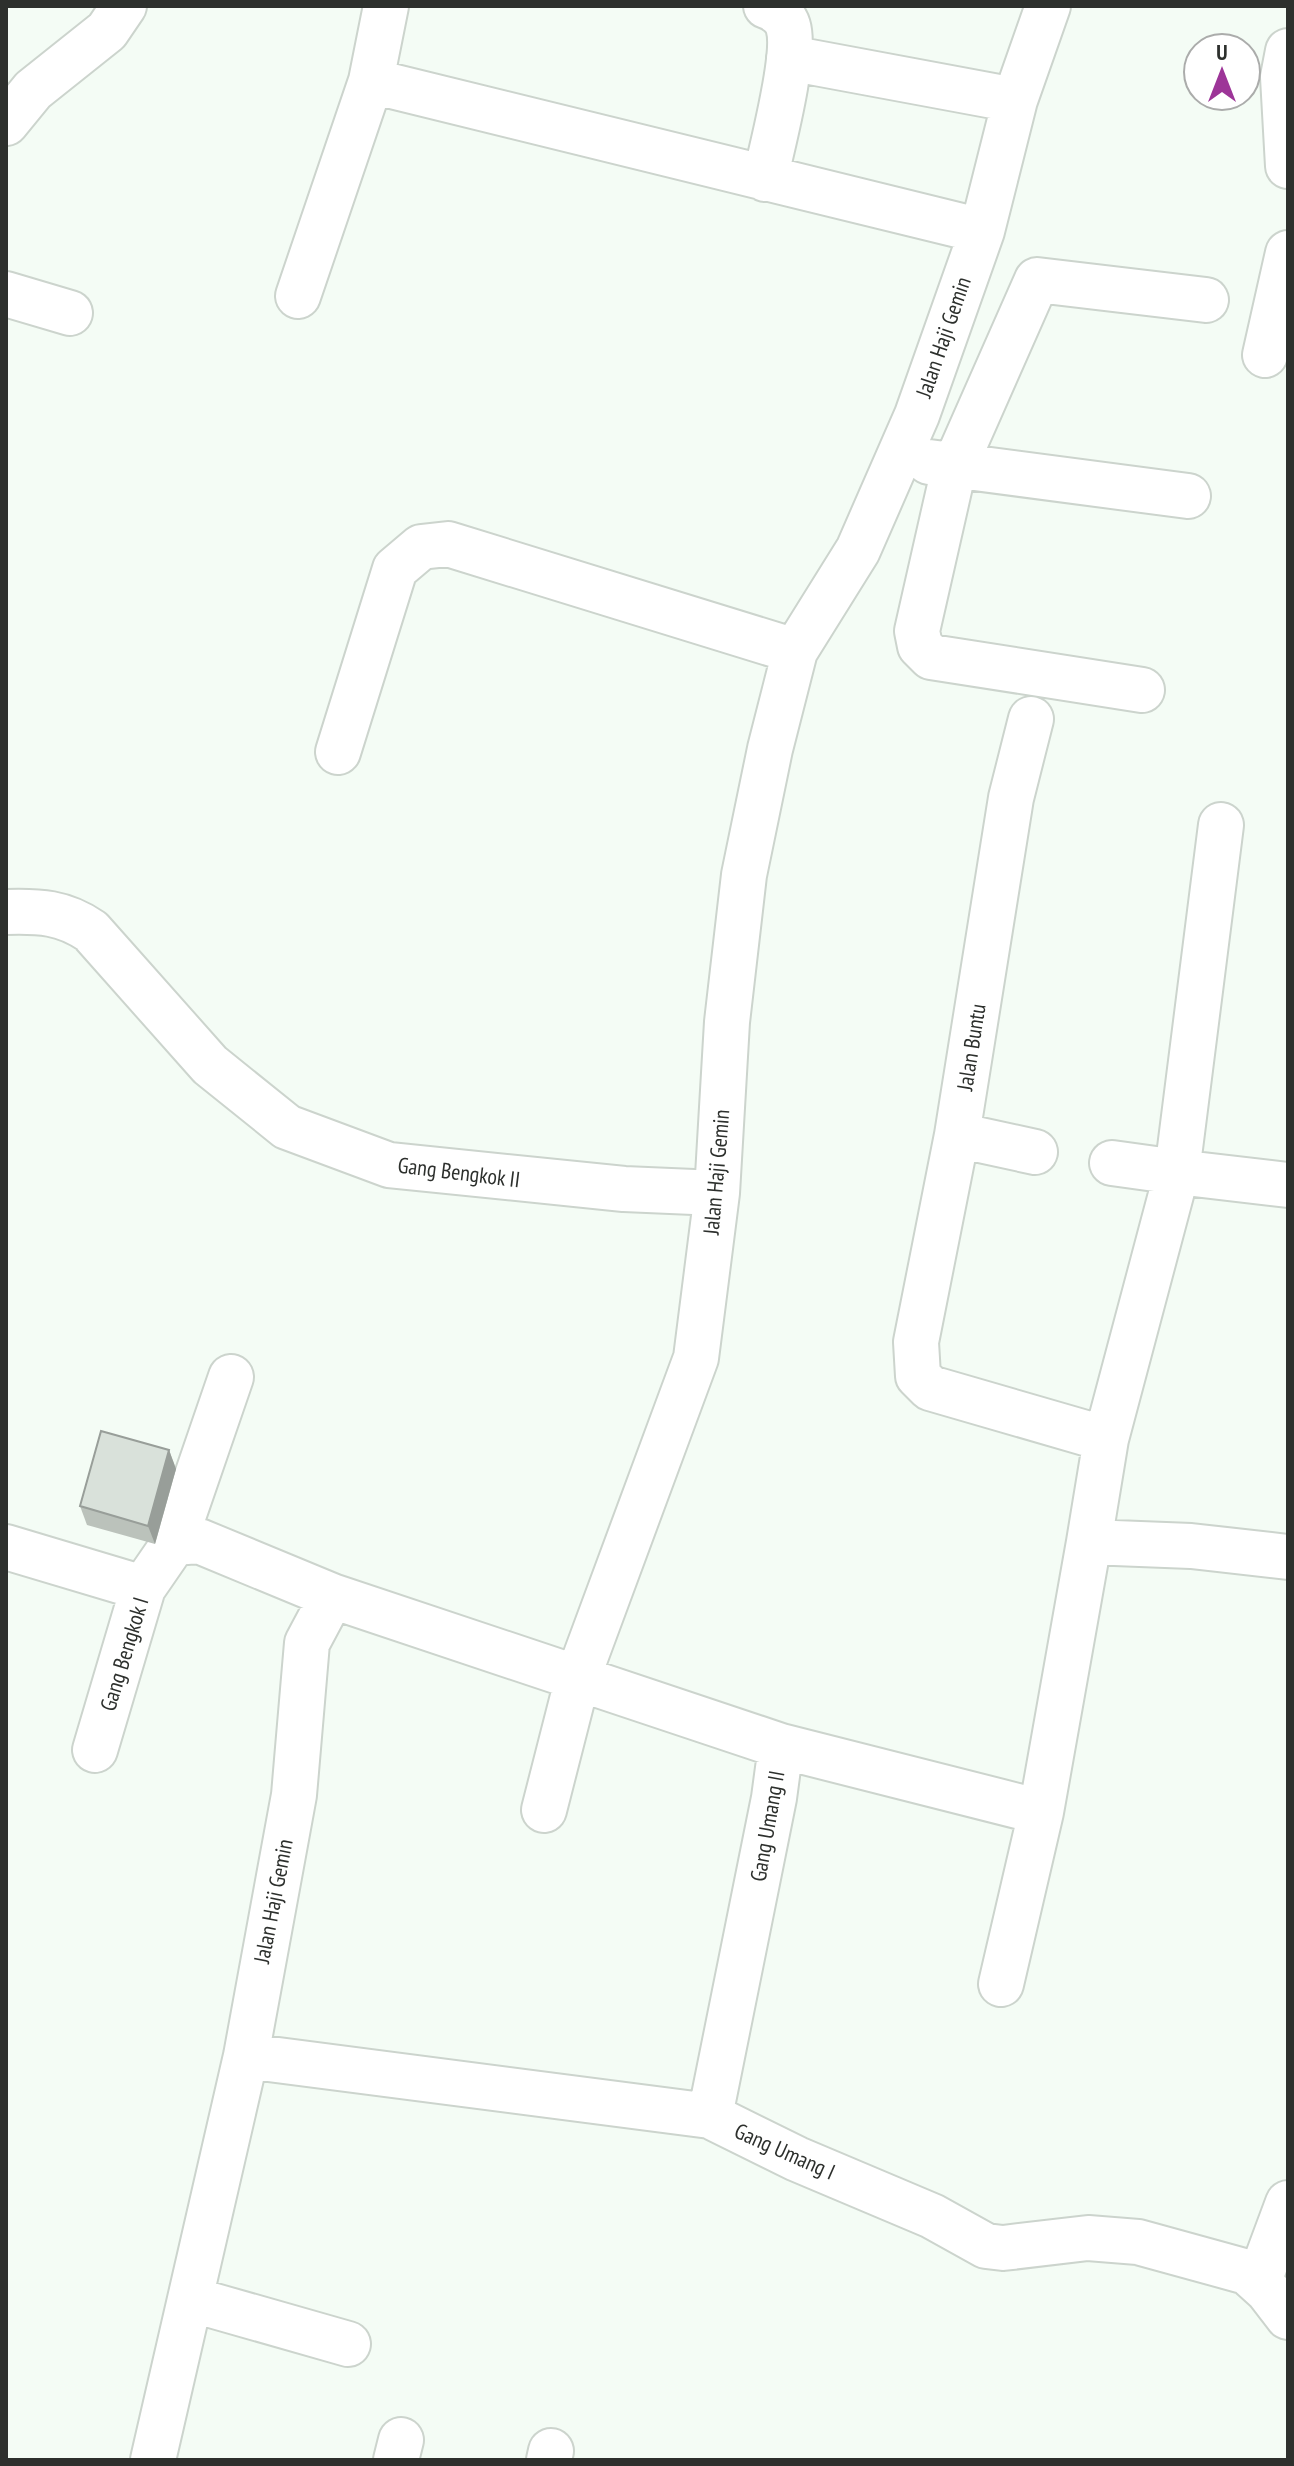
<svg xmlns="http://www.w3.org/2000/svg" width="1294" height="2466" font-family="'PT Sans Narrow',sans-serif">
  <rect width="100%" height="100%" fill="#f4fcf5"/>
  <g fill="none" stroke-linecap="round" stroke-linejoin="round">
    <defs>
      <path id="street" d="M1288 51 1283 77 1288 166
        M789 58 1015 100
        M371 81 982 231
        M6 123 33 90 107 31 124 6
        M765 179C772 147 797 54 788 26 785 16 775 9 766 6
        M6 294 70 313
        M298 296 371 81 386 6
        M1265 355 1288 253
        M929 462 1188 496
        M1142 690 931 657 920 646 917 631 954 468 1037 280 1206 300
        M1031 719 1011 798 957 1135 916 1342 918 1376 930 1388 1106 1439
        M338 752 395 569 421 547 448 544 795 651
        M1221 825 1177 1172 1288 1185
        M6 912C40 911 63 912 91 931L210 1065 287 1127 389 1165 624 1189 717 1193
        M957 1135 1035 1152
        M1112 1163 1177 1172 1106 1439 1089 1542 1191 1546 1288 1557
        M174 1543 231 1377
        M6 1547 143 1588
        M781 1746 1041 1812
        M95 1750 143 1588 174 1543 199 1541 332 1596
        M544 1810 578 1677 696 1358 717 1193 727 1022 744 875 770 749 795 651 858 550 917 415 982 231 1015 100 1048 6
        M1001 1984 1041 1812 1089 1542
        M246 2056 710 2116 797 2159 932 2216 986 2246 1003 2248 1088 2238 1138 2242 1247 2272 1268 2291 1288 2317
        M1259 2281 1288 2203
        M190 2299 348 2344
        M153 2460 246 2056 294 1795 307 1643 332 1596 781 1746 774 1798 710 2116
        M396 2460 401 2440
        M549 2460 551 2451"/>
    </defs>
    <!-- street casing -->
    <use href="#street" stroke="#ccd4cd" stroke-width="48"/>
    <!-- street -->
    <use href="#street" stroke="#fff" stroke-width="44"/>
  </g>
  <!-- wall -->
  <path fill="#bbc2bb" d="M169 1450 176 1469 155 1544 87 1525 80 1506Z"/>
  <!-- shaded-wall -->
  <path fill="#989e99" d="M169 1450 176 1469 155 1544 148 1526Z"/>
  <!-- building -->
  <path fill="#d9e1da" stroke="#989e99" stroke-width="2" d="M101 1431 169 1450 148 1526 80 1506Z"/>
  <g text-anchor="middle" stroke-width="8" stroke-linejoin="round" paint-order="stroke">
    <!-- street labels -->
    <g font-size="22" fill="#2d302d" stroke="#fff">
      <text transform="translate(943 337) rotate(-71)" y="8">Jalan Haji Gemin</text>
      <text transform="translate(971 1047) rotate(-81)" y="8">Jalan Buntu</text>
      <text transform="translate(459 1172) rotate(7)" y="8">Gang Bengkok II</text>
      <text transform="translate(716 1172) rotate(-85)" y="8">Jalan Haji Gemin</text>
      <text transform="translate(124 1654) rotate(-73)" y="8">Gang Bengkok I</text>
      <text transform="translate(767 1826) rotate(-80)" y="8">Gang Umang II</text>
      <text transform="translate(273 1901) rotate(-79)" y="8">Jalan Haji Gemin</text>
      <text transform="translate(785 2151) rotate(24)" y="8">Gang Umang I</text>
    </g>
  </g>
  <!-- border -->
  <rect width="1294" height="2466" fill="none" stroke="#2d302d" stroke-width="16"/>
  <!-- north arrow -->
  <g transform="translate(1222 72)"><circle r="38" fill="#ffffff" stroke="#abacab" stroke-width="2"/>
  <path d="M0-6L14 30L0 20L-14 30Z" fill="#9d3598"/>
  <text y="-12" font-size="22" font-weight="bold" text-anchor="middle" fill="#2d302d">U</text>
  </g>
</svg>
